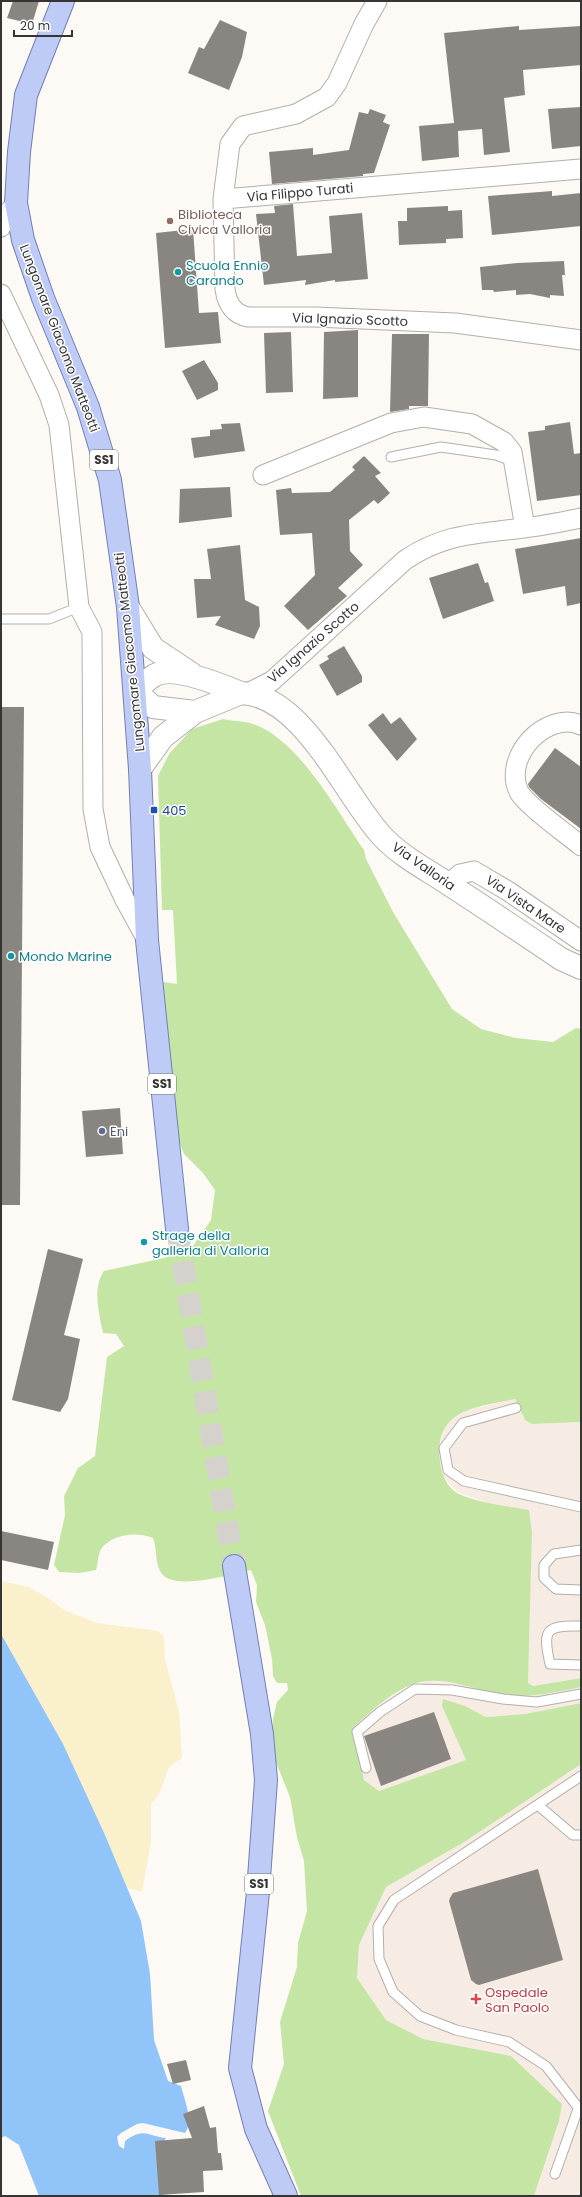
<svg xmlns="http://www.w3.org/2000/svg" width="582" height="2197" font-family="Poppins,sans-serif">
  <rect width="100%" height="100%" fill="#fdf9f5"/>
  <!-- built -->
  <path fill="#f7ece3" d="M515 1399 525 1420 532 1424 581 1422V1678L532 1686 528 1683 532 1533 485 1502 457 1492 441 1473 439 1452 444 1429 453 1417 467 1410Z
    M429 1681 456 1683 498 1694H551L581 1687V1703L525 1714 486 1717 465 1706H442L467 1760 379 1791 364 1780 353 1728 379 1704 403 1689Z
    M581 1764V2196H534L559 2121 561 2103 511 2056 423 2039 386 2020 357 1978 359 1945 386 1887 466 1841Z"/>
  <!-- green -->
  <path fill="#c5e5a4" d="M223 719C231 721 241 721 250 723 297 736 337 811 364 850L366 859 393 912 452 1009 481 1029 516 1038 553 1042 576 1028 581 1029V1422L532 1424 525 1420 515 1399C476 1408 434 1408 440 1462 441 1473 447 1487 457 1493 476 1503 508 1506 529 1510L532 1533 528 1683 533 1686 581 1678V1687C554 1693 527 1699 499 1694 473 1690 449 1677 421 1682 394 1688 373 1710 353 1728L364 1780 379 1791 466 1760 442 1706 443 1699 465 1706 486 1717 525 1714 581 1703V1764L466 1841 386 1887 359 1945 357 1978 386 2020 423 2039 511 2056 562 2104 559 2121 534 2196H301L268 2111 284 2064 280 2022 297 1967 298 1943 307 1911 304 1861 297 1837 290 1797 275 1760 272 1744 273 1719 277 1702 288 1690 287 1683H277L273 1676 272 1659 265 1625 256 1602 257 1585 251 1570C231 1574 171 1593 160 1571 155 1561 157 1548 153 1538 137 1531 112 1534 101 1549 98 1554 98 1564 96 1570L80 1573 59 1572 54 1565 65 1515 64 1496 78 1468 95 1456 107 1357 124 1346 116 1334 103 1333C99 1313 92 1289 104 1271L164 1258 193 1246 211 1220 215 1190 203 1173 184 1154 174 1128 163 982 177 984 173 910H162L158 776 169 754 192 729Z"/>
  <!-- sand -->
  <path fill="#faf0cb" d="M1 1581 28 1587 45 1596 64 1610 97 1623 158 1631 164 1637 165 1659 179 1712 182 1758 169 1767 159 1794 151 1804V1841L142 1892 127 1888 105 1835 1 1634Z"/>
  <!-- water -->
  <path fill="#91c4f9" d="M1 1634 63 1744 105 1835 141 1921 150 1974 154 2040 168 2081 181 2086C184 2099 194 2121 185 2133L143 2123 137 2124 121 2133 117 2137 119 2146 124 2149 125 2141C144 2127 147 2136 166 2138L161 2145 164 2196H39L19 2145 5 2136 1 2138Z"/>
  <!-- building -->
  <path fill="#898682" d="M13 1H39L32 24 7 18Z
    M220 20 247 32 242 57 229 90 188 73 199 47 204 49Z
    M519 26V30L581 26V65L523 70 525 95 504 98 510 152 484 155 482 129 458 131 459 157 422 161 419 126 454 123 444 33Z
    M581 107V146L552 149 548 109Z
    M370 109 386 115 383 122 390 125 374 173 363 174V176L272 184 269 152 313 148V155L349 150 359 112 368 114Z
    M552 191V196L581 193V226L492 235 488 196Z
    M293 204 297 256 332 253 329 216 362 213 368 279 335 282V280L305 285 306 280 264 285 256 214 275 213 274 206Z
    M448 206V211L462 210 463 238 446 239V243L399 245 398 221H407V208Z
    M193 229 199 313 218 312 221 343 165 348 156 233Z
    M564 261 565 275H562L564 296 550 295V298L530 294 516 295V290L494 292 493 290H482L480 267 517 263Z
    M358 330V397L323 399 324 332Z
    M291 332 293 392 266 393 264 333Z
    M392 334H429L428 406H409V409L390 412Z
    M204 360 218 383V390L197 400 182 371Z
    M570 422 574 454 581 453V495L537 501 528 432 545 430V426Z
    M240 423 245 451 194 458 191 438 210 436V430L222 429 221 424Z
    M364 456 381 473 375 476 390 493 378 504 374 500 349 520 350 551 363 565 338 588 347 596 308 630 284 606 315 575 312 533 280 535 276 490 291 488 292 493 330 492 355 470 352 467Z
    M230 487 232 517 179 523 180 489Z
    M581 538V603L567 606 565 586 523 594 515 549Z
    M240 545 245 600 259 607 260 626 254 639 215 625 221 616 197 618 194 579H211L207 549Z
    M478 563 485 583 488 582 494 601 443 619 429 578Z
    M344 646 362 676V682L337 696 319 665 329 659 327 656Z
    M1 707H24L20 1205H1Z
    M383 713 391 724 400 717 417 739 397 761 368 725Z
    M555 748 581 767V829L541 799 529 787 528 784Z
    M120 1108 123 1154 86 1157 82 1111Z
    M48 1249 83 1259 64 1335 80 1339 68 1399 60 1412 12 1400Z
    M1 1531 54 1542 48 1570 1 1560Z
    M434 1712 451 1759 381 1786 364 1736Z
    M538 1869 563 1960 479 1985 476 1984 471 1980 449 1901 450 1898 453 1893Z
    M186 2060 191 2080 173 2084 167 2064Z
    M204 2106 210 2128 216 2127 218 2153H221L223 2170 203 2171 204 2192 159 2195 155 2141 192 2138 183 2114Z"/>
  <g fill="none" stroke-linecap="round" stroke-linejoin="round">
    <!-- primary-tunnel -->
    <path stroke="#d5d2ce" stroke-width="22" stroke-dasharray="22 11" stroke-linecap="butt" d="M177 1229 234 1566"/>
    <defs>
      <path id="service" d="M391 457 441 447 496 455 515 462
        M1 619H49L79 607
        M516 1408 463 1423 444 1448 448 1470 464 1481 581 1507
        M581 1550 554 1554 544 1565V1578L556 1589 581 1590
        M581 1626C546 1625 542 1629 550 1664L581 1665
        M366 1768 357 1732 380 1712 415 1689 452 1690 503 1699 537 1702 581 1694
        M581 1776 394 1900 378 1926 379 1959 393 1992 420 2016 456 2030 509 2042 546 2066 581 2111
        M539 1806 573 1835H581
        M555 2174 578 2109"/>
      <path id="minor" d="M377 1 364 24 337 83 327 97 296 114 243 126 230 144 223 199 225 289C227 303 233 314 248 317H315L455 323 581 340
        M223 199 581 169
        M1 227 5 217 16 203
        M1 294 49 395 59 425 79 607 92 632 93 809 100 847 125 900 147 940
        M263 475 391 423 424 417 472 424 504 442 512 452 525 528
        M248 693 272 681 405 560C445 533 477 534 523 528 542 526 562 522 581 518
        M581 725C546 710 502 757 519 792 526 805 568 835 581 846
        M449 884 460 874 474 871 508 891 581 941"/>
      <path id="tertiary" d="M128 607 153 648 192 674
        M195 712 153 707 135 690C141 686 148 679 155 675 174 665 221 685 241 693 303 695 343 793 381 835 400 856 426 869 450 885 487 909 524 934 561 959L581 968
        M140 769 163 737 195 712 241 693"/>
      <path id="primary" d="M63 1 26 95 19 152 16 203 23 240 43 298 88 407 110 480 128 607 140 769 147 940 177 1229
        M234 1566 262 1734 266 1780 258 1892 240 2068 256 2129 286 2196"/>
    </defs>
    <!-- service casing -->
    <use href="#service" stroke="#b3afab" stroke-width="11"/>
    <!-- minor casing -->
    <use href="#minor" stroke="#b3afab" stroke-width="21"/>
    <!-- tertiary casing -->
    <use href="#tertiary" stroke="#b3afab" stroke-width="24"/>
    <!-- primary casing -->
    <use href="#primary" stroke="#7380af" stroke-width="24"/>
    <!-- service -->
    <use href="#service" stroke="#fff" stroke-width="9"/>
    <!-- minor -->
    <use href="#minor" stroke="#fff" stroke-width="19"/>
    <!-- tertiary -->
    <use href="#tertiary" stroke="#fff" stroke-width="22"/>
    <!-- primary -->
    <use href="#primary" stroke="#bfcbf7" stroke-width="22"/>
  </g>
  <!-- markers -->
  <circle fill="#8d6e63" stroke="#fff" stroke-width="1.5" cx="170" cy="221" r="4"/>
  <g fill="#0f9aa8" stroke="#fff" stroke-width="1.5">
    <circle cx="178" cy="272" r="4"/>
    <circle cx="11" cy="956" r="4"/>
    <circle cx="144" cy="1242" r="4"/>
  </g>
  <rect fill="#1a4fb4" stroke="#fff" stroke-width="1.5" x="150" y="806" width="8" height="8" rx="2"/>
  <circle fill="#5c6f8a" stroke="#fff" stroke-width="1.5" cx="102" cy="1131" r="4"/>
  <path fill="#e0444e" stroke="#fff" stroke-width="1.5" d="M474 1993h4v4h4v4h-4v4h-4v-4h-4v-4h4z"/>
  <g text-anchor="middle" stroke-width="3" stroke-linejoin="round" paint-order="stroke">
    <!-- shield labels -->
    <g fill="#fff" stroke="#737271" stroke-width="1">
      <rect x="90" y="450" width="28" height="20" rx="3"/>
      <rect x="148" y="1074" width="28" height="20" rx="3"/>
      <rect x="245" y="1874" width="28" height="20" rx="3"/>
    </g>
    <g font-size="12" font-weight="bold" fill="#373534">
      <text x="104" y="464">SS1</text>
      <text x="162" y="1088">SS1</text>
      <text x="259" y="1888">SS1</text>
    </g>
    <!-- street labels -->
    <g font-size="13" fill="#373534" stroke="#fff">
      <text transform="translate(300 192) rotate(-5)" y="5">Via Filippo Turati</text>
      <text transform="translate(350 319) rotate(2)" y="5">Via Ignazio Scotto</text>
      <text transform="translate(60 338) rotate(69)" y="5">Lungomare Giacomo Matteotti</text>
      <text transform="translate(313 642) rotate(-41)" y="5">Via Ignazio Scotto</text>
      <text transform="translate(129 652) rotate(-96)" y="5">Lungomare Giacomo Matteotti</text>
      <text transform="translate(424 866) rotate(35)" y="5">Via Valloria</text>
      <text transform="translate(526 904) rotate(34)" y="5">Via Vista Mare</text>
    </g>
    <!-- education labels -->
    <g font-size="13" fill="#785e54" stroke="#fff" text-anchor="start">
      <text x="178" y="219">Biblioteca<tspan x="178" dy="15">Civica Valloria</tspan></text>
    </g>
    <!-- culture labels -->
    <g font-size="13" fill="#0d838f" stroke="#fff" text-anchor="start">
      <text x="186" y="270">Scuola Ennio<tspan x="186" dy="15">Carando</tspan></text>
      <text x="19" y="961">Mondo Marine</text>
      <text x="152" y="1240">Strage della<tspan x="152" dy="15">galleria di Valloria</tspan></text>
    </g>
    <!-- transit labels -->
    <g font-size="13" fill="#164399" stroke="#fff" text-anchor="start">
      <text x="162" y="815">405</text>
    </g>
    <!-- service labels -->
    <g font-size="13" fill="#4e5e75" stroke="#fff" text-anchor="start">
      <text x="110" y="1136">Eni</text>
    </g>
    <!-- health labels -->
    <g font-size="13" fill="#be3a42" stroke="#fff" text-anchor="start">
      <text x="485" y="1997">Ospedale<tspan x="485" dy="15">San Paolo</tspan></text>
    </g>
  </g>
  <!-- border -->
  <rect width="582" height="2197" fill="none" stroke="#373534" stroke-width="4"/>
  <!-- scale -->
  <path d="M14 30v6h58v-6" fill="none" stroke="#373534" stroke-width="2"/>
  <text x="20" y="30" font-size="12" fill="#373534" stroke="#ffffff" stroke-width="3" paint-order="stroke">20 m</text>
</svg>
